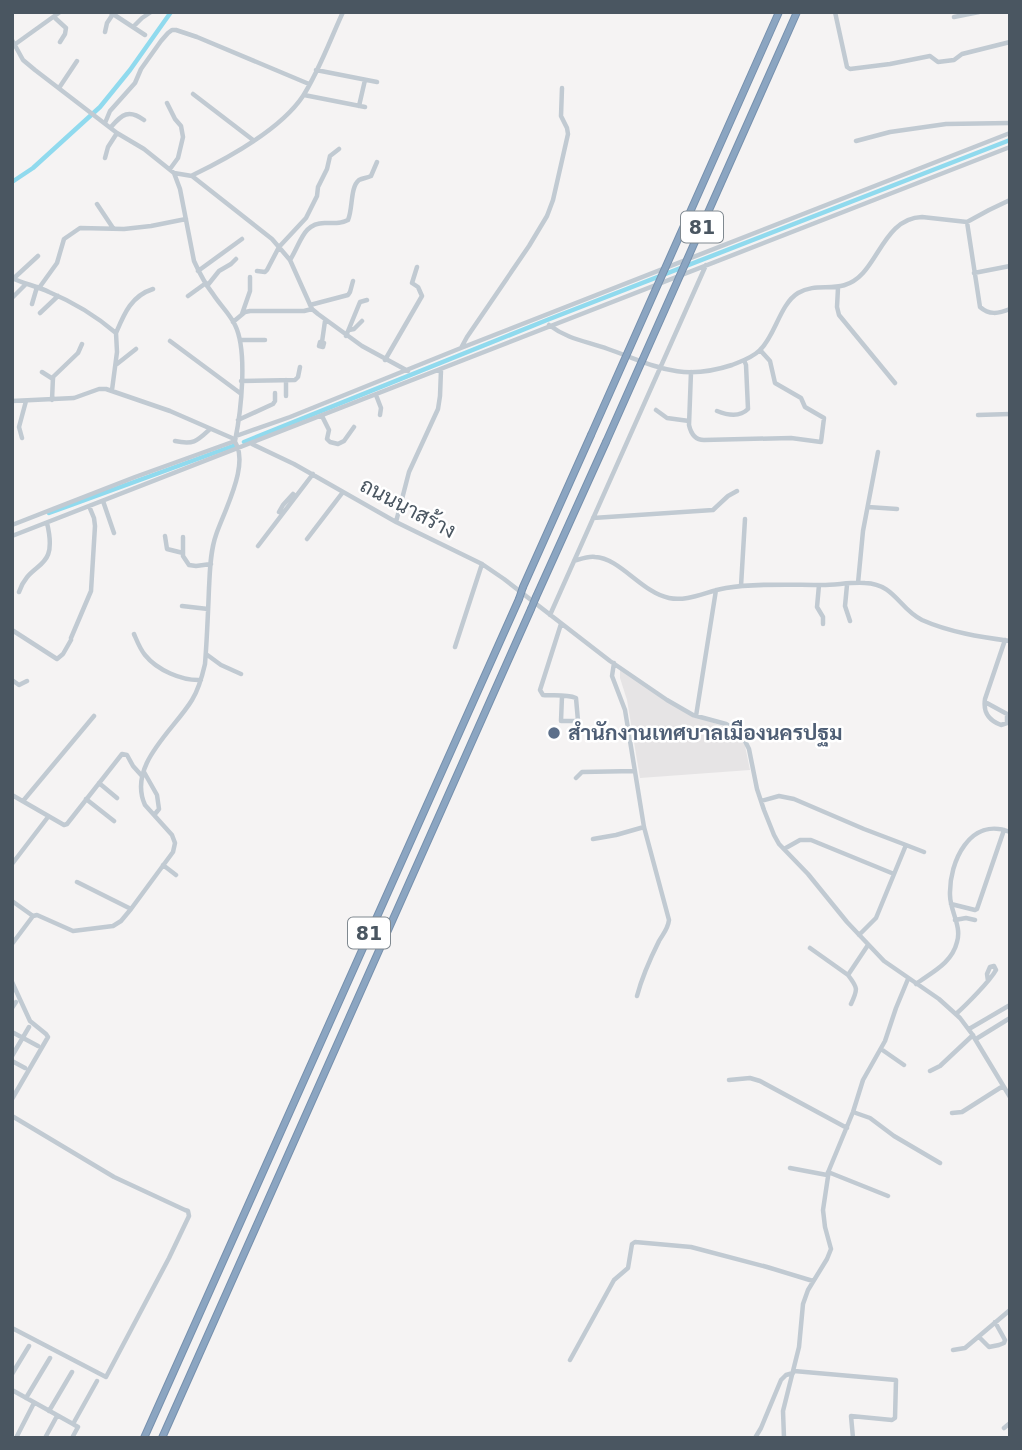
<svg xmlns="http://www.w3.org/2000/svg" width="1022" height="1450" font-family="'DejaVu Sans',Sarabun,sans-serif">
  <rect width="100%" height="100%" fill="#f5f3f3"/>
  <!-- education -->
  <path fill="#e6e4e5" d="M620 669 694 716 734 730 744 741 750 770 640 778 627 700 620 678Z"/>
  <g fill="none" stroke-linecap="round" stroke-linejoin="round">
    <!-- canal -->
    <path stroke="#90daee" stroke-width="4.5" d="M12 182 33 168 100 107 130 70 171 12
      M244 442 547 320 1010 140
      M49 513 233 446"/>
    <defs>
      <path id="highway" d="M523 587 591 435
        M536 597 606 442
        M144 1438 519 599
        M162 1438 531 609"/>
    </defs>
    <!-- highway casing -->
    <use href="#highway" stroke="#7690ad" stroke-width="8"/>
    <!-- minor -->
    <path stroke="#c1cad2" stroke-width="4.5" d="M110 12 145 35
      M835 12 847 67 850 69 890 64 930 56 938 62 954 60 962 54 1010 42
      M54 17 66 28 65 34 60 42
      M954 17 979 12
      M133 27 142 18 151 12
      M105 32 107 23 113 14
      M12 40 23 60 35 70 117 133 144 149 174 173 180 189 194 261C199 272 205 284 213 294 220 305 230 314 235 325 248 351 241 412 235 441L135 477 12 525
      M14 45 60 12
      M316 70 377 82
      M59 88 77 61
      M193 94 253 140
      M304 95 365 107
      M167 103 175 119 181 126 183 137 178 158 170 169
      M359 106 365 80
      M105 123 110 111 135 83 141 69 161 41 168 33 172 30H176L197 37 309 84
      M111 127C122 114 129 109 144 120
      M856 141 890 132 946 124 1010 123
      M105 158 108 147 117 133
      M174 173 192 176 272 239 290 260 312 309 318 314 362 346 408 371
      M193 175C228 158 281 129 303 96 319 71 330 40 343 12
      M97 204 113 228
      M967 222 980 307C989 315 998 314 1010 309
      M290 260C301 243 303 222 326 223 335 223 340 224 348 220 353 209 350 187 359 180 363 178 367 178 371 176L377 162
      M198 271 242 239
      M257 271 265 272 267 270 279 247 306 218 317 196 318 187 327 169 330 156 339 149
      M974 273 1010 266
      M12 278C24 284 37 286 49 292 73 302 96 316 116 333L117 352 112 390
      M13 279 38 256
      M207 286 219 271 231 264 236 259
      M39 288 57 263 64 239 80 228 124 229 151 226 186 219
      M838 288 837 307 839 315 895 383
      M188 296 206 283
      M12 298 26 284
      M32 304 37 287
      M310 305 348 295 350 292 353 281
      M40 313 58 296
      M242 314 250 291V277
      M233 322 245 312 250 311H304L312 309
      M549 325C569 340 586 341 608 349 656 366 680 382 732 365 742 361 752 358 760 350 775 336 780 304 798 293 820 280 841 297 863 273 881 253 890 218 922 217L967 222 989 210 1010 200
      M349 330 354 329 362 321
      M116 333C124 314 131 296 153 289
      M346 336 360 302 367 300
      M240 340H265
      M170 341 240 393
      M320 342 324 343 323 347 319 346Z
      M322 342 325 321
      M461 348 1010 133
      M385 360 422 296 418 287 412 283 417 267
      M117 364 136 349
      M42 372 53 379
      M691 372 689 425C691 434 695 440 704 440L791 438 821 442 824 418 805 407 801 398 775 383 770 361 760 350
      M286 380V396
      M241 381 295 380 298 377 300 367
      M376 395 381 408 380 415
      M52 400 53 377 78 353 82 344
      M12 401 74 398 99 389H106L170 411 232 438C253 459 224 511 216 535 210 552 210 571 209 588 208 614 207 639 205 664 202 677 199 689 192 700 174 730 127 765 145 805L172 835 175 843 173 852 131 909 121 921 113 926 73 931 37 915 33 916 12 944
      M656 410 667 418 689 421
      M717 411C727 415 740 417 748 409L746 365 744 360
      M978 415 1010 414
      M322 416 329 430 327 439 330 442 338 444 344 441 354 427
      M238 420 273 404 275 401V393
      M236 436 290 417 461 348 467 337 529 246 547 216 553 200 568 134 567 128 561 116 562 88
      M22 438 19 427 26 401
      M175 441C194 445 197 441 210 429
      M252 444 294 464 396 522 482 564 504 579 610 661 667 700 693 715 726 724 738 731 742 735 749 749 757 789 764 810 774 835 779 844 808 874 847 922 884 961 939 999 960 1018 972 1034 1010 1097
      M103 501 114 533
      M868 507 897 509
      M279 512 283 505 293 494
      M593 518 713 510 728 496 737 491
      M396 522 409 472 438 409 440 396 441 370
      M12 536 1010 147
      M165 536 167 549 183 553
      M183 537V556L189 565 196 566 211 564
      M307 539 343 492
      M258 546 313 474
      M574 561C581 559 588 556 595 557 620 558 641 592 669 598 688 602 707 591 726 588 757 583 791 585 822 585 836 585 851 582 865 583 895 584 899 609 922 620 949 632 980 637 1010 641
      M858 583 863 531 878 452
      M819 585 817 607 823 617V624
      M847 585 845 606 850 621
      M741 586 745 519
      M19 592C30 559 59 573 47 523
      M182 606 208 609
      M550 615 706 265
      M561 624 540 690 543 695C554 696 566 694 576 698L578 721H561L562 696
      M12 630 57 659 63 654 71 640
      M134 634C137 641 140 649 145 655 157 670 182 681 201 680
      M71 638 91 591 95 526 94 518 89 506
      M455 647 482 564
      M206 654 221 665 241 674
      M614 663 612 676 625 710 644 827 669 920C668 929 663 934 659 941 650 959 642 977 637 996
      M12 680 19 685 27 681
      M985 702 1007 714V723L1001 725C988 720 983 712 985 699L1005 640
      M696 716 716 590
      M144 772 157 795 159 809 155 814
      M576 778 582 772 635 771
      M99 783 117 798
      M12 795 64 825 67 824 122 754 127 755 133 766 142 776
      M86 799 114 821
      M23 801 94 716
      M761 801 779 796 794 799 864 829 906 845 876 918 859 935
      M593 839 616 835 644 827
      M906 845 924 852
      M784 849 800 840H811L894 874
      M12 864 48 817
      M163 865 176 875
      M77 882 131 909
      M12 901 33 916
      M951 904 975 910 977 909 1004 830
      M955 920 966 918 975 920
      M810 948 848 975 868 945
      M848 975C858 988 858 989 851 1004
      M12 982 30 1021 46 1034 48 1037 12 1099
      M916 984C932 972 952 963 957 942 962 926 950 911 950 895 949 862 970 816 1010 832
      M12 1008 16 1002
      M956 1014C966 1005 990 981 996 970L994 966 990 967 987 974 988 981
      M969 1029 1010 1005
      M12 1032 38 1046
      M976 1039 1010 1018
      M881 1049 904 1065
      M12 1056 29 1027
      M12 1061 25 1068
      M930 1071 940 1066 973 1035
      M729 1080 750 1078 760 1081 847 1128
      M853 1112 870 1118 894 1136 940 1163
      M952 1113 962 1112 1003 1086
      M12 1116 114 1177 185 1210 188 1211 189 1216 169 1258 106 1377 12 1328
      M790 1168 827 1175
      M828 1172 888 1196
      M979 1337 989 1347 999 1345 1004 1343 1005 1340 995 1322
      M953 1350 965 1348 1010 1310
      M570 1360 614 1280 628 1268 632 1244 635 1242 691 1247 767 1267 813 1281
      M794 1371 896 1380 895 1418 892 1420 851 1416 853 1438
      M12 1374 29 1346
      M12 1390 73 1424 97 1381
      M26 1398 50 1358
      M49 1411 72 1372
      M1004 1428 1010 1423
      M16 1438 34 1403
      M45 1438 57 1416
      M72 1438 78 1427 73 1424
      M755 1438 761 1428 781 1380 786 1375 793 1373
      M784 1438 783 1411 799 1347 803 1304 808 1290 827 1259 831 1249 825 1227 823 1210 829 1170 853 1112 863 1080 885 1041 896 1008 908 979"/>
    <!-- highway -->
    <use href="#highway" stroke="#8ba5c1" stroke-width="6"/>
    <defs>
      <path id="highway-bridge" d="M591 435 779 12
        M606 442 797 12
        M519 599 523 587
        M531 609 536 597"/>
    </defs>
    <!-- highway-bridge casing -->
    <use href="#highway-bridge" stroke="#7690ad" stroke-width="8" stroke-linecap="butt"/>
    <!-- highway-bridge -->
    <use href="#highway-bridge" stroke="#8ba5c1" stroke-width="6"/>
  </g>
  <!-- markers -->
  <circle fill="#5c6f8a" stroke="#fff" stroke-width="2.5" cx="554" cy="733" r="7"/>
  <g text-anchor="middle" stroke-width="5" stroke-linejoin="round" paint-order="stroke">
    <!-- shield labels -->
    <g fill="#fff" stroke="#808990" stroke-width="2">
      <rect x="681" y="211.5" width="42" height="31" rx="5"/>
      <rect x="348" y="917.5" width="42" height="31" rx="5"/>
    </g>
    <g font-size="19" font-weight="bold" fill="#4a5661">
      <text x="702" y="234">81</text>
      <text x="369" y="940">81</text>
    </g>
    <!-- street labels -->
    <g font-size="21" fill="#4a5661" stroke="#fff">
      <text transform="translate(408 508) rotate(28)" y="7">ถนนนาสร้าง</text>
    </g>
    <!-- service labels -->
    <g font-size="21" font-weight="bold" fill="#4e5e75" stroke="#fff" text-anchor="start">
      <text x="568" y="740">สำนักงานเทศบาลเมืองนครปฐม</text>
    </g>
  </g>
  <!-- border -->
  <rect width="1022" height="1450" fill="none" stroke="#4a5661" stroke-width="28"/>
</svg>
